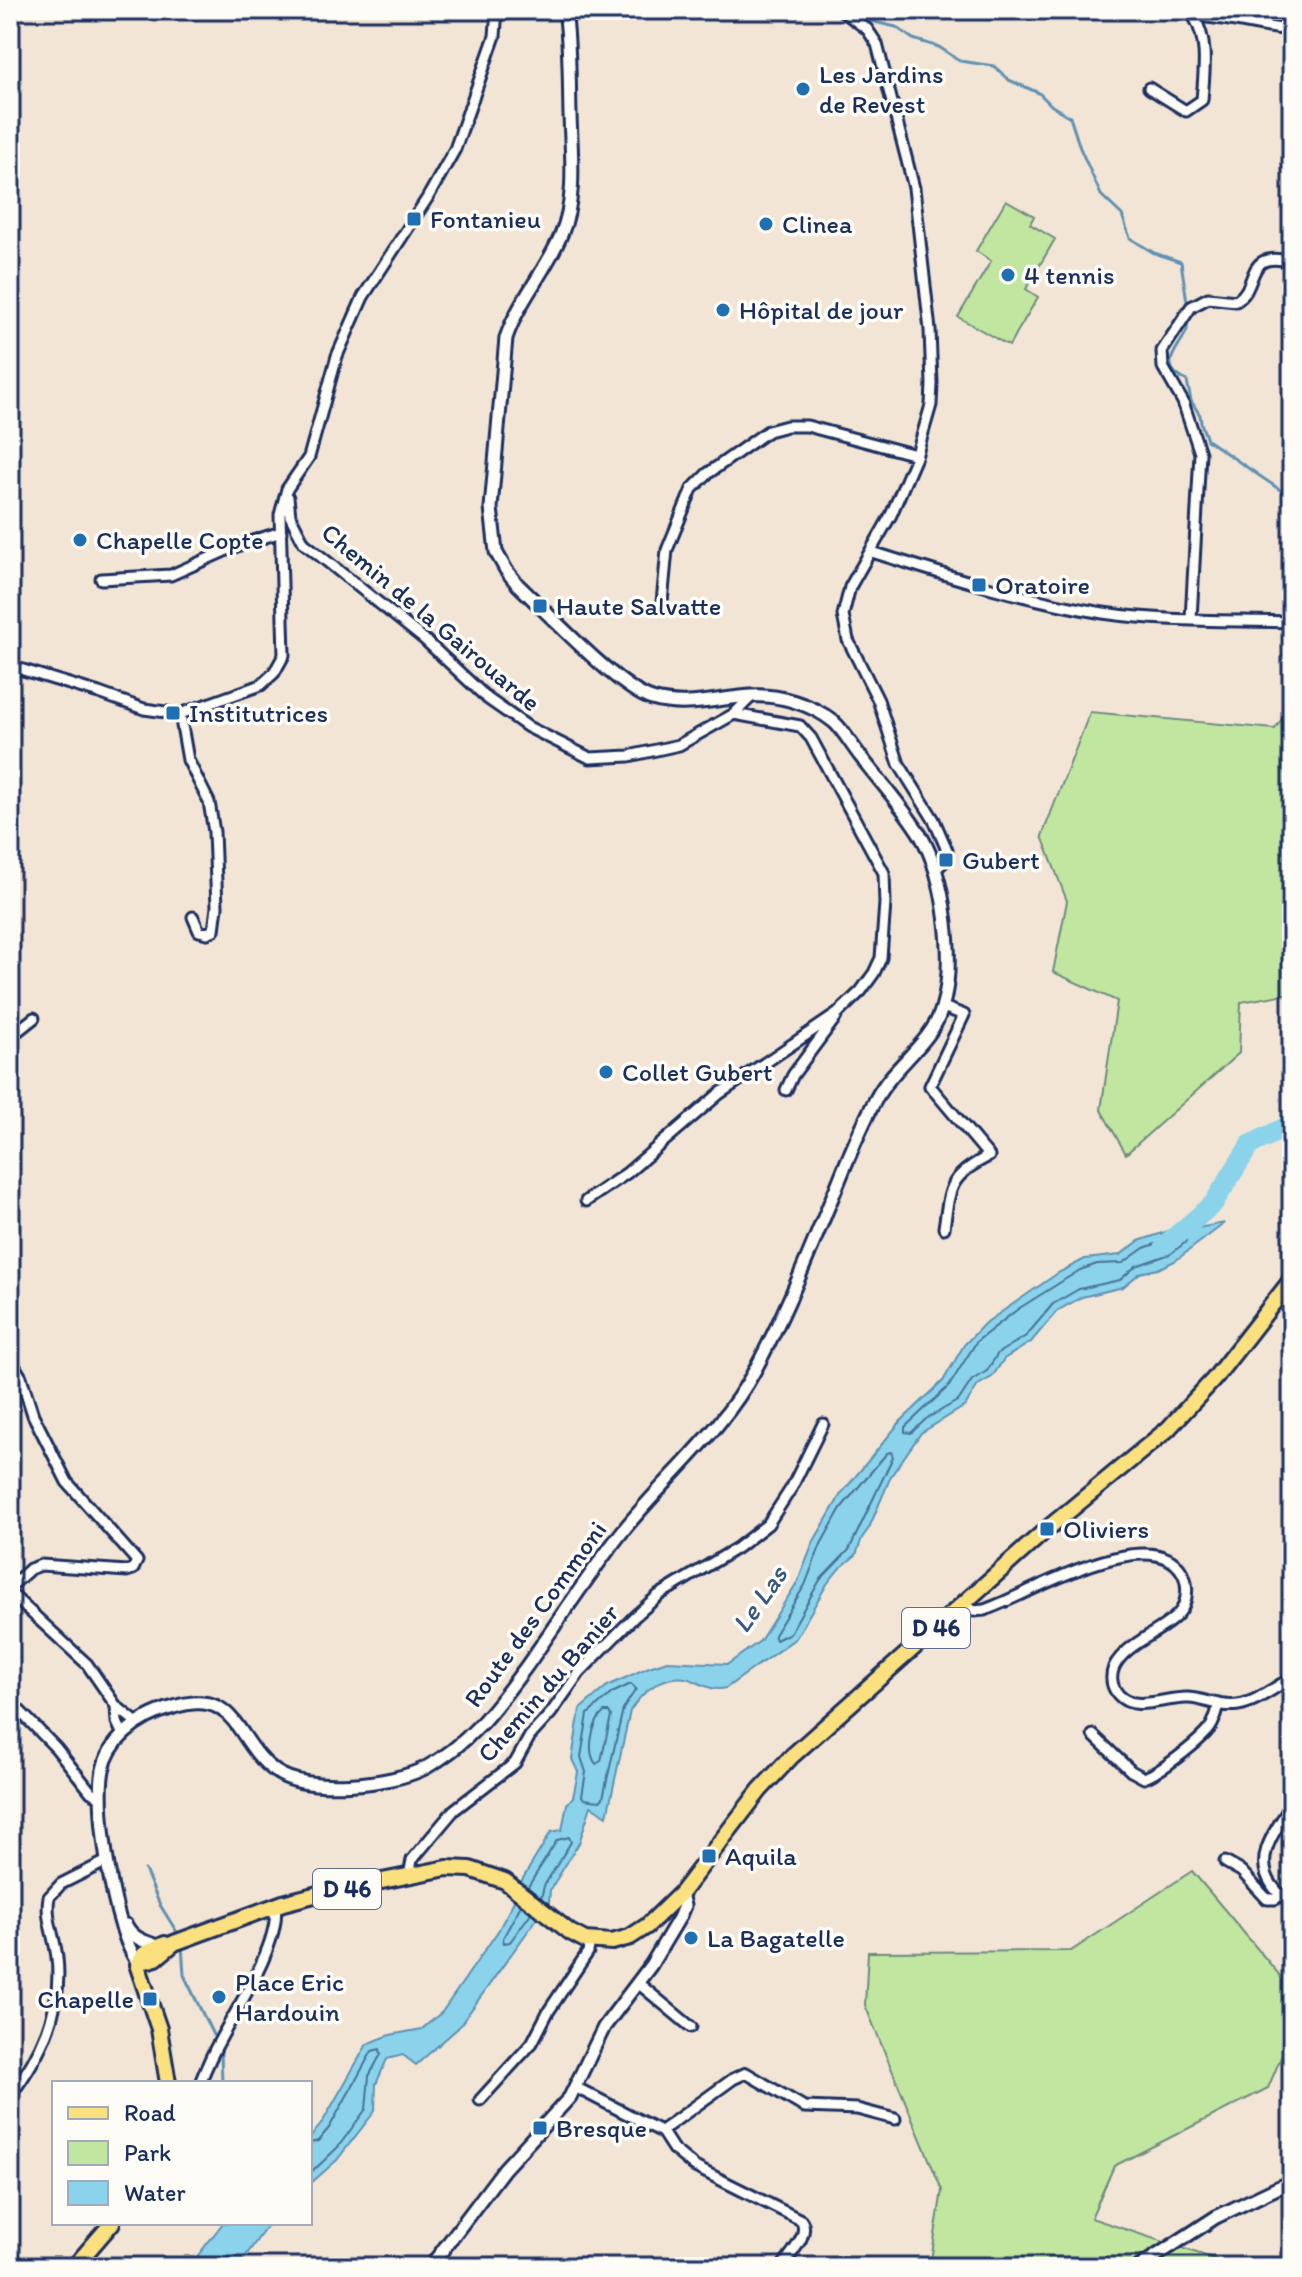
<svg xmlns="http://www.w3.org/2000/svg" width="1302" height="2277" font-family="Itim,sans-serif">
  <rect width="100%" height="100%" fill="#f2e5d6"/>
  <filter id="ink" filterUnits="userSpaceOnUse"><feTurbulence type="fractalNoise" baseFrequency=".0125" numOctaves="2"/><feDisplacementMap in="SourceGraphic" scale="16" xChannelSelector="R" yChannelSelector="G"/><feConvolveMatrix kernelMatrix="1 2 1 2 8 2 1 2 1" color-interpolation-filters="sRGB"/></filter>
  <g filter="url(#ink)">
    <!-- green -->
    <path fill="#c1e6a0" stroke="#6e8a7f" stroke-width="2" d="M1006 200 1034 216 1030 224 1055 239 1026 289 1038 297 1009 346 958 317 991 261 976 251Z
      M1288 710 1292 711V993L1241 1002 1239 1053 1126 1154 1101 1110 1117 1001 1053 972 1067 901 1042 836 1090 712 1275 729Z
      M1192 1871 1292 1990V2031L1268 2088 1114 2166 1091 2218 1239 2267H930L942 2190 865 2005 868 1952 1071 1951Z"/>
    <!-- water -->
    <path fill="#8ad3eb" stroke="#5e91b3" stroke-width="2" d="M1225 1223 1175 1261 1158 1269 1140 1273 1123 1287 1082 1297 1057 1311 1031 1342 1004 1359 992 1377 978 1385 965 1406 921 1433 891 1476 869 1528 862 1538 856 1555 839 1569 827 1584 796 1638 726 1688C711 1692 702 1683 689 1679 664 1672 642 1692 630 1711L607 1816 591 1806 579 1843 550 1890 549 1902 458 2028 416 2065 403 2055 387 2059 376 2084 375 2111 337 2160 310 2184V2138L322 2123 367 2044 390 2035 422 2029 442 2012 498 1931 515 1899 522 1880 551 1832 562 1830 567 1804 573 1797 576 1783 578 1772 572 1759 580 1709 607 1686 649 1667 667 1661 728 1664 760 1641 798 1581 814 1541 841 1494 900 1422 943 1381 964 1345 984 1324 1058 1273 1085 1259 1120 1255 1139 1241 1177 1228 1192 1229Z
      M223 2223H269L238 2267H189Z"/>
    <g fill="none" stroke-linecap="round" stroke-linejoin="round">
      <!-- shore -->
      <path stroke="#477196" stroke-width="2" d="M1178 1236 1185 1237 1186 1242 1170 1254 1136 1266 1120 1280 1079 1289 1053 1304 1026 1336 998 1353 987 1371 972 1380 959 1400 926 1419 911 1433 905 1432V1427L949 1386 977 1341 1018 1309 1080 1270 1097 1264 1123 1263 1144 1248Z
        M891 1452 893 1457 849 1550 820 1580 790 1633 776 1640 774 1635 805 1585 821 1544 841 1508 887 1453Z
        M631 1684 636 1689 623 1709 603 1798 600 1801 584 1799 582 1796 586 1772 581 1757 588 1714 612 1693Z
        M604 1712H609L611 1716 601 1761 596 1764C586 1751 592 1723 604 1712Z
        M528 1887 557 1840 569 1837 571 1842 544 1886 541 1898
        M521 1905 503 1938 504 1943 510 1942 531 1913
        M310 2143 318 2141 329 2128 372 2051 380 2049 381 2054 369 2076 366 2109 338 2147 310 2174"/>
      <!-- stream -->
      <path stroke="#5e91b3" stroke-width="3" d="M870 21 896 27 913 39 939 47 960 61 994 66 1009 80 1039 93 1052 106 1070 117 1080 148 1101 195 1122 215 1130 238 1154 253 1181 262 1188 308
        M1188 316C1188 317 1187 328 1187 330 1179 350 1155 365 1187 381L1191 401 1200 415 1201 423 1207 440 1292 498
        M145 1870 160 1905 180 1937
        M182 1945 184 1975 213 2035
        M221 2051 222 2083"/>
      <!-- river -->
      <path stroke="#8ad3eb" stroke-width="20" d="M1165 1245 1213 1204 1250 1145 1292 1124"/>
      <defs>
        <path id="minor" d="M841 10 867 29 877 44 914 188 930 330 932 384 931 405 916 457 891 515 850 587 843 615 848 640 878 700 899 764 934 820 947 850 946 860 937 868
          M1178 10C1192 16 1201 16 1215 18 1241 21 1266 28 1292 30
          M1149 88 1186 111 1202 100C1204 72 1209 42 1194 17
          M288 497 290 516 304 543 425 640 488 699 528 727 590 758 629 756 679 745 734 714 752 696
          M872 552C948 576 1024 600 1103 613 1165 622 1229 620 1292 622
          M101 579 171 575 234 547 281 532
          M662 602 667 550 692 489 707 474 768 431 787 426H807L916 455
          M1191 619 1200 453 1183 402 1163 367 1162 351 1191 307 1208 298 1236 301C1261 286 1242 249 1292 262
          M10 666 99 693 144 709 180 714 261 685 274 673 284 655 280 515 287 489 309 457 337 356 363 297 428 197 455 149 495 36 497 10
          M180 714 188 760 209 802 214 832 217 907 214 930 207 933 199 931 193 917
          M943 1007 964 1015 930 1086 989 1156C949 1176 950 1187 944 1228
          M10 1037 34 1018
          M786 1090 793 1075 836 1017
          M586 1201 627 1173 719 1094 837 1014 861 991 874 973 881 958 885 903 884 873 811 738 800 726 734 714
          M10 1359 21 1377 33 1415 67 1482 137 1561 133 1569 127 1571 41 1565 30 1569 10 1587
          M10 1593 87 1664 116 1706
          M964 1603 974 1611 984 1610C1023 1598 1151 1519 1182 1572 1188 1582 1188 1596 1183 1607 1172 1629 1126 1641 1114 1667 1111 1674 1111 1683 1115 1690 1130 1716 1166 1696 1189 1698 1205 1699 1221 1708 1238 1705 1257 1702 1275 1687 1292 1678
          M10 1701 56 1748 91 1792 101 1797
          M123 1735 117 1722 116 1706 137 1723
          M1093 1735 1131 1771 1144 1778C1161 1772 1199 1742 1210 1728 1215 1721 1217 1712 1219 1704
          M1292 1804C1277 1828 1252 1857 1272 1885 1277 1893 1283 1897 1292 1900
          M1225 1862 1241 1871 1267 1899H1275L1281 1895
          M409 1876 412 1860 454 1810 515 1763 530 1736 551 1713 580 1672 634 1617 659 1595 737 1548 768 1524 792 1487 823 1424
          M638 1983 691 2027
          M200 2083C206 2068 213 2052 221 2038 238 2007 281 1941 275 1906
          M575 2087 662 2132 673 2149 695 2167 801 2220C811 2234 790 2254 782 2267
          M10 2096C40 2056 63 2011 57 1958 55 1937 45 1918 49 1897L61 1884 107 1861
          M480 2100 532 2043 548 2012 588 1952 590 1941
          M661 2131 733 2079 746 2073 804 2107 857 2109 895 2119"/>
        <path id="tertiary" d="M126 1925C132 1938 145 1942 158 1946
          M138 1963C114 1931 95 1810 103 1770 106 1755 114 1743 125 1733 139 1720 156 1712 174 1707 238 1687 235 1742 275 1771 306 1794 392 1785 425 1768 469 1745 497 1706 526 1667 558 1622 588 1575 622 1532 666 1477 722 1432 755 1370 785 1314 808 1256 832 1198 846 1164 859 1129 877 1097 894 1065 932 1043 942 1008 956 963 945 877 921 836 904 808 881 783 861 757 852 746 844 731 834 722 812 704 778 694 751 696 717 698 686 709 652 699 619 689 547 612 518 585L506 570 496 552 491 508 506 338C519 300 546 271 561 235 577 198 571 154 570 114 569 80 570 44 565 10
          M430 2267 504 2169 570 2097 604 2027 651 1965 679 1918 684 1906 681 1893
          M1139 2267 1216 2217 1292 2181"/>
        <path id="primary" d="M165 1944 144 1954 138 1967 159 2029 168 2083
          M138 1963 156 1958 174 1943 283 1903 322 1893 447 1868 470 1869 505 1881 570 1932 585 1940 612 1942 630 1937 647 1926 681 1893 760 1790 792 1756 1047 1529 1168 1429 1214 1379 1292 1279
          M74 2267 112 2223"/>
      </defs>
      <!-- minor casing -->
      <use href="#minor" stroke="#1b2f5e" stroke-width="15"/>
      <!-- tertiary casing -->
      <use href="#tertiary" stroke="#1b2f5e" stroke-width="17"/>
      <!-- primary casing -->
      <use href="#primary" stroke="#1b2f5e" stroke-width="20"/>
      <!-- minor -->
      <use href="#minor" stroke="#fdfcf7" stroke-width="9"/>
      <!-- tertiary -->
      <use href="#tertiary" stroke="#fdfcf7" stroke-width="11"/>
      <!-- primary -->
      <use href="#primary" stroke="#fbe080" stroke-width="14"/>
    </g>
  </g>
  <!-- markers -->
  <g fill="#1f6fb2" stroke="#fdfcf7" stroke-width="3">
    <circle cx="803" cy="89" r="8"/>
    <rect x="406" y="211" width="16" height="16" rx="4"/>
    <circle cx="766" cy="224" r="8"/>
    <circle cx="1008" cy="275" r="8"/>
    <circle cx="723" cy="310" r="8"/>
    <circle cx="80" cy="540" r="8"/>
    <rect x="971" y="577" width="16" height="16" rx="4"/>
    <rect x="532" y="598" width="16" height="16" rx="4"/>
    <rect x="165" y="705" width="16" height="16" rx="4"/>
    <rect x="938" y="852" width="16" height="16" rx="4"/>
    <circle cx="606" cy="1072" r="8"/>
    <rect x="1039" y="1521" width="16" height="16" rx="4"/>
    <rect x="701" y="1848" width="16" height="16" rx="4"/>
    <circle cx="691" cy="1938" r="8"/>
    <circle cx="219" cy="1997" r="8"/>
    <rect x="142" y="1991" width="16" height="16" rx="4"/>
    <rect x="532" y="2120" width="16" height="16" rx="4"/>
  </g>
  <g text-anchor="middle" stroke-width="7" stroke-linejoin="round" paint-order="stroke">
    <!-- shield labels -->
    <g fill="#fdfcf7" stroke="#5f6c8c" stroke-width="2">
      <rect x="902" y="1608" width="68" height="40" rx="6"/>
      <rect x="313" y="1869" width="68" height="40" rx="6"/>
    </g>
    <g font-size="24" font-weight="bold" fill="#1b2f5e">
      <text x="936" y="1636">D 46</text>
      <text x="347" y="1897">D 46</text>
    </g>
    <!-- poi labels -->
    <g font-size="26" fill="#1b2f5e" stroke="#fdfcf7" text-anchor="start">
      <text x="819" y="83">Les Jardins<tspan x="819" dy="30">de Revest</tspan></text>
      <text x="430" y="228">Fontanieu</text>
      <text x="782" y="233">Clinea</text>
      <text x="1024" y="284">4 tennis</text>
      <text x="739" y="319">Hôpital de jour</text>
      <text x="96" y="549">Chapelle Copte</text>
      <text x="995" y="594">Oratoire</text>
      <text x="556" y="615">Haute Salvatte</text>
      <text x="189" y="722">Institutrices</text>
      <text x="962" y="869">Gubert</text>
      <text x="622" y="1081">Collet Gubert</text>
      <text x="1063" y="1538">Oliviers</text>
      <text x="725" y="1865">Aquila</text>
      <text x="707" y="1947">La Bagatelle</text>
      <text x="235" y="1991">Place Eric<tspan x="235" dy="30">Hardouin</tspan></text>
      <text x="134" y="2008" text-anchor="end">Chapelle</text>
      <text x="556" y="2137">Bresque</text>
    </g>
    <!-- street labels -->
    <g font-size="26" fill="#1b2f5e" stroke="#fdfcf7">
      <text transform="translate(431 617) rotate(40)" y="9">Chemin de la Gairouarde</text>
      <text transform="translate(535 1614) rotate(-54)" y="9">Route des Commoni</text>
      <text transform="translate(548 1683) rotate(-49)" y="9">Chemin du Banier</text>
    </g>
    <!-- water labels -->
    <g font-size="28" font-style="italic" fill="#375881" stroke="#fdfcf7">
      <text transform="translate(759 1599) rotate(-55)" y="10">Le Las</text>
    </g>
  </g>
  <!-- margin -->
  <rect width="1302" height="2277" fill="none" stroke="#fdfcf7" stroke-width="40"/>
  <rect x="20" y="20" width="1262" height="2237" fill="none" stroke="#1b2f5e" stroke-width="3" filter="url(#ink)"/>
  <!-- legend -->
  <rect x="52" y="2081" width="260" height="144" fill="#fdfcf7" stroke="#a3aaba" stroke-width="2"/>
  <rect x="68" y="2107" width="40" height="12" fill="#fbe080" stroke="#a3aaba" stroke-width="2"/>
  <text x="124" y="2121" font-size="24" fill="#1b2f5e">Road</text>
  <rect x="68" y="2141" width="40" height="24" fill="#c1e6a0" stroke="#a3aaba" stroke-width="2"/>
  <text x="124" y="2161" font-size="24" fill="#1b2f5e">Park</text>
  <rect x="68" y="2181" width="40" height="24" fill="#8ad3eb" stroke="#a3aaba" stroke-width="2"/>
  <text x="124" y="2201" font-size="24" fill="#1b2f5e">Water</text>
</svg>
